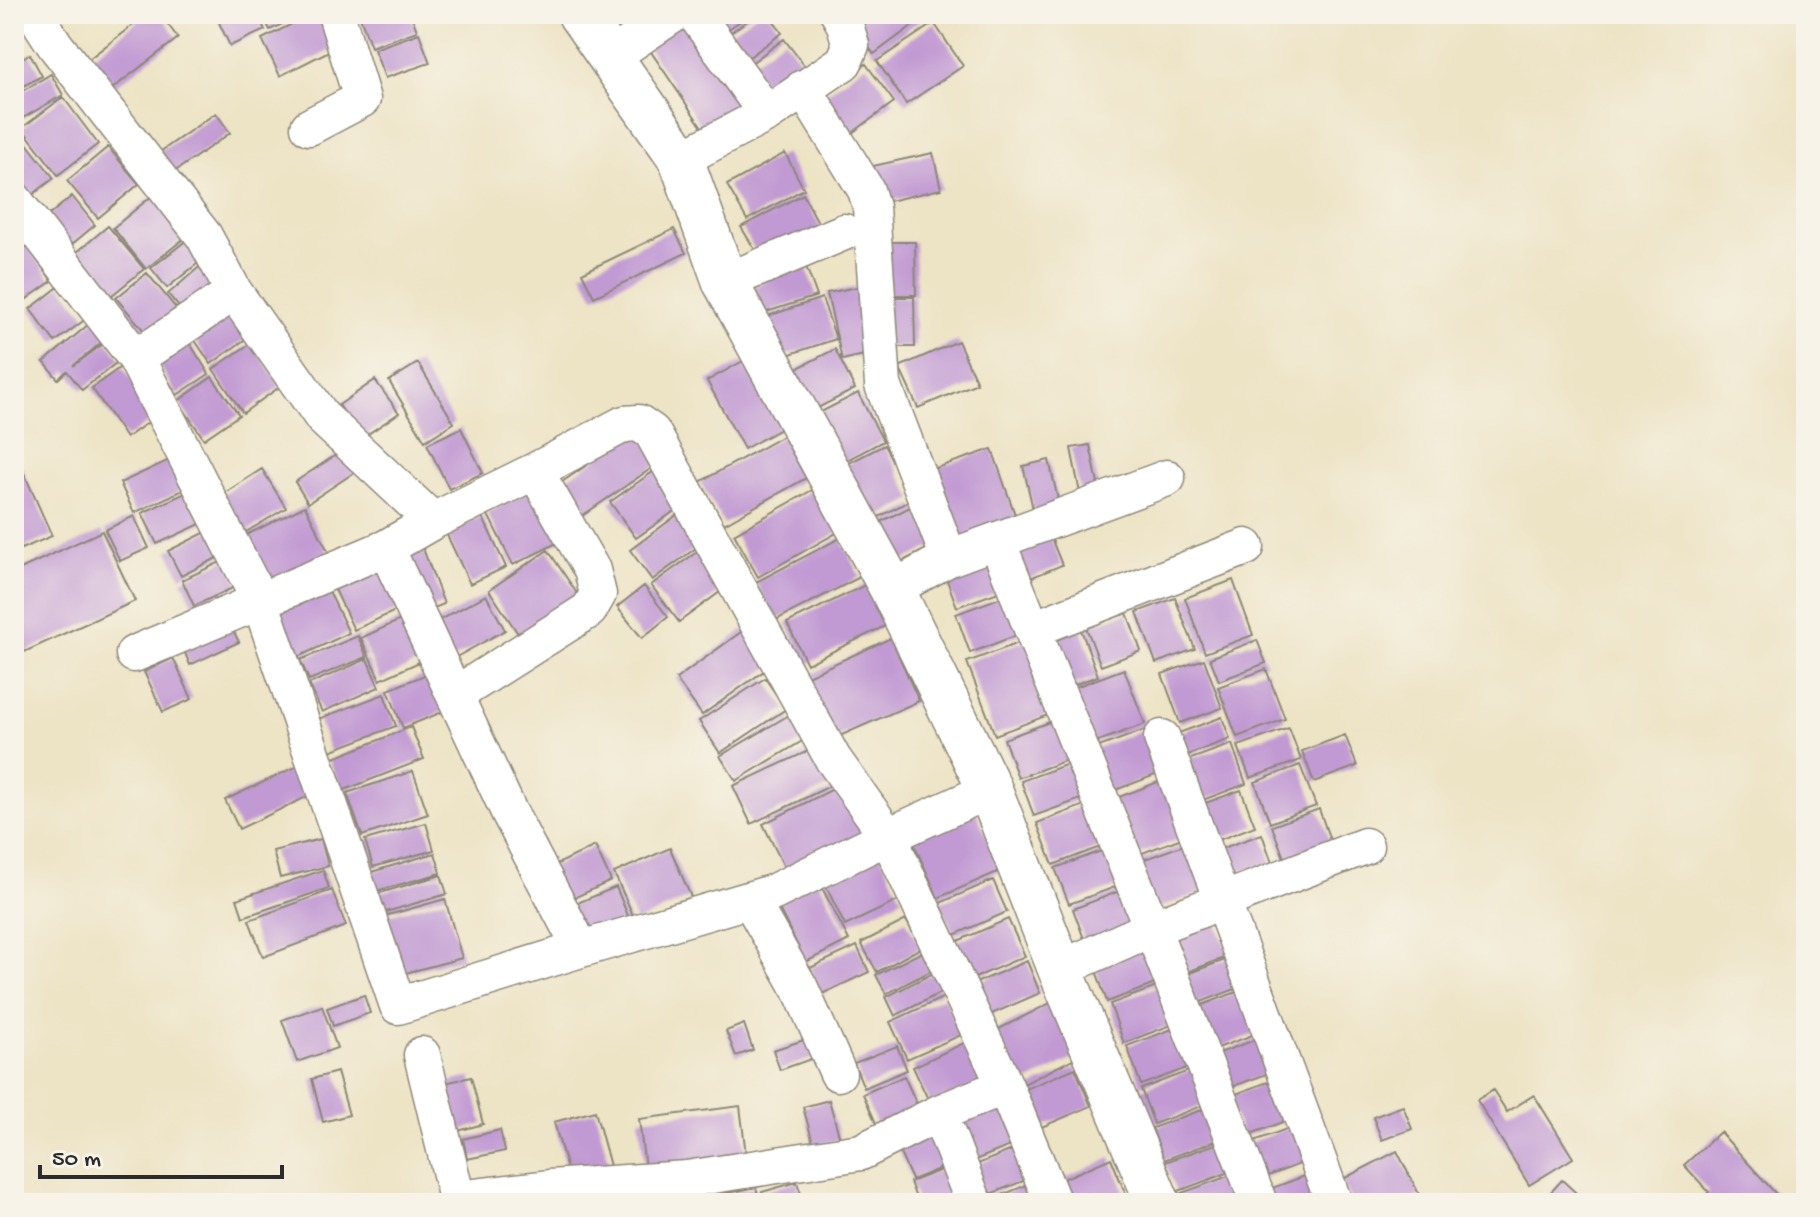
<svg xmlns="http://www.w3.org/2000/svg" width="1820" height="1217" font-family="'Gochi Hand',sans-serif">
  <rect width="100%" height="100%" fill="#f7f3e8"/>
  <filter id="ink" filterUnits="userSpaceOnUse"><feTurbulence type="fractalNoise" baseFrequency=".0125" numOctaves="2"/><feDisplacementMap in="SourceGraphic" scale="16" xChannelSelector="R" yChannelSelector="G"/><feConvolveMatrix kernelMatrix="1 2 1 2 8 2 1 2 1" color-interpolation-filters="sRGB"/></filter>
  <filter id="wash" filterUnits="userSpaceOnUse"><feTurbulence type="fractalNoise" baseFrequency=".006" numOctaves="4" result="noise"/><feDisplacementMap in="SourceGraphic" scale="32" xChannelSelector="R" yChannelSelector="G"/><feGaussianBlur stdDeviation="1.8" result="paint"/><feColorMatrix in="noise" values="0 0 0 0 0 0 0 0 0 0 0 0 0 0 0 0 0 1.4 0 .05"/><feComposite in="paint" operator="in"/></filter>
  <g filter="url(#wash)">
    <rect width="100%" height="100%" fill="#ede3c5"/>
    <g id="blocks">
      <!-- building -->
      <path fill="#c19ad3" d="M147 14H160L178 38 108 92 85 62Z
        M215 14H258L265 30 230 46Z
        M262 14H288L291 20 270 30Z
        M312 14H321L337 47 280 76 262 39Z
        M359 14H411L417 31 371 47Z
        M600 14H657L619 41Z
        M681 14 751 107 708 136 643 40Z
        M714 14H751L725 31Z
        M757 14H769L782 33 745 60 727 35Z
        M861 14H928L874 54 850 23Z
        M934 23 963 66 906 104 877 61Z
        M419 33 430 63 385 78 374 49Z
        M784 39 811 74 777 100 750 64Z
        M30 54 42 76 14 91V63Z
        M866 64 894 102 848 136 820 98Z
        M51 74 63 95 14 123V96Z
        M63 97 98 144 58 175 22 128Z
        M216 113 230 133 171 174 157 154Z
        M14 127 54 178 22 203 14 192Z
        M108 147 139 184 98 218 67 181Z
        M785 153 804 189 747 220 727 185Z
        M933 153 941 189 880 203 873 166Z
        M803 194 822 230 760 258 741 227Z
        M153 195 187 236 146 269 113 228Z
        M72 196 95 225 65 250 42 221Z
        M108 226 144 269 111 296 76 253Z
        M674 229 686 253 594 297 582 273Z
        M187 240 203 259 167 288 151 268Z
        M887 242H915L916 295H888Z
        M27 245 52 281 14 308V254Z
        M804 261 817 296 760 314 752 288Z
        M205 262 222 282 185 314 168 294Z
        M147 273 176 308 146 333 116 298Z
        M61 285 87 318 55 342 30 309Z
        M862 286 877 352 842 360 827 293Z
        M887 297H914L915 347H888Z
        M822 298 836 339 775 359 762 318Z
        M233 311 251 335 211 364 194 339Z
        M95 319 109 336 73 366 107 341 121 359 82 390 67 371 58 379 44 362Z
        M958 341 977 383 918 408 899 367Z
        M189 342 209 374 177 395 157 362Z
        M251 343 281 386 243 413 213 369Z
        M835 349 855 389 812 411 792 371Z
        M743 361 780 429 744 449 707 381Z
        M418 363 454 423 425 441 389 381Z
        M122 366 157 416 126 438 92 388Z
        M212 377 239 415 204 439 178 401Z
        M375 380 399 413 362 438 339 405Z
        M858 393 883 441 840 464 815 415Z
        M461 428 483 473 449 489 427 444Z
        M637 431 659 463 576 520 553 488Z
        M783 436 806 478 724 524 700 482Z
        M884 445 913 499 873 520 845 465Z
        M1090 445 1100 494 1081 498 1071 448Z
        M992 449 1020 529 955 551 927 471Z
        M342 451 355 472 308 503 295 482Z
        M180 455 194 485 134 513 120 483Z
        M1049 460 1061 513 1035 518 1023 466Z
        M20 464 52 536 14 552V466Z
        M262 469 286 508 246 532 223 494Z
        M657 469 683 505 636 538 610 502Z
        M539 486 565 539 513 565 487 513Z
        M194 489 209 520 157 544 142 513Z
        M814 489 838 532 758 577 734 534Z
        M914 505 935 545 895 565 874 525Z
        M305 506 330 555 270 584 246 535Z
        M681 512 703 543 652 580 630 550Z
        M134 516 149 548 120 561 105 530Z
        M482 516 506 567 470 584 446 533Z
        M1047 528 1062 565 1018 583 1003 546Z
        M212 529 225 554 181 576 168 551Z
        M102 531 135 601 20 654 14 641V572Z
        M840 538 860 577 776 620 756 582Z
        M422 546 444 604 419 614 397 556Z
        M701 549 728 586 679 622 651 585Z
        M992 549 1007 589 957 607 942 567Z
        M548 550 578 595 519 635 489 590Z
        M227 559 239 585 194 606 182 580Z
        M379 560 402 608 354 630 331 581Z
        M1233 580 1253 635 1205 653 1185 598Z
        M867 584 887 625 807 664 787 623Z
        M644 586 668 617 642 638 617 607Z
        M327 587 349 633 296 658 274 612Z
        M1013 593 1028 631 970 653 956 614Z
        M486 595 505 630 449 661 430 625Z
        M1175 598 1195 649 1156 663 1137 612Z
        M1127 613 1141 651 1101 666 1086 627Z
        M409 616 428 658 380 680 361 638Z
        M230 624 239 642 190 665 182 646Z
        M748 627 775 663 702 715 676 679Z
        M1080 627 1098 676 1062 689 1044 641Z
        M358 636 367 657 309 680 300 660Z
        M891 638 919 701 833 739 805 677Z
        M1032 638 1059 711 995 735 967 662Z
        M1257 640 1266 663 1219 681 1210 658Z
        M173 658 192 699 163 712 144 672Z
        M367 659 379 687 322 712 309 684Z
        M1204 659 1222 708 1180 723 1162 674Z
        M1124 669 1145 724 1088 745 1067 690Z
        M1266 669 1285 719 1237 737 1218 687Z
        M434 671 450 709 403 728 388 690Z
        M765 678 786 709 720 753 699 721Z
        M384 694 396 726 330 751 318 719Z
        M789 715 804 740 736 781 720 756Z
        M1063 717 1078 756 1018 778 1004 739Z
        M1222 717 1230 739 1174 760 1165 738Z
        M411 727 424 759 342 791 329 760Z
        M1150 728 1166 771 1105 794 1088 751Z
        M1289 728 1301 760 1250 778 1238 746Z
        M1345 735 1357 766 1314 782 1302 751Z
        M1232 744 1246 784 1192 804 1177 764Z
        M812 749 830 786 751 824 733 786Z
        M1079 760 1092 795 1034 816 1021 781Z
        M306 762 319 791 239 829 225 800Z
        M1300 765 1316 806 1270 823 1255 782Z
        M413 771 428 814 362 836 347 793Z
        M1166 779 1187 836 1132 857 1111 800Z
        M845 783 870 832 787 873 763 824Z
        M1241 790 1255 826 1211 843 1197 806Z
        M1095 801 1111 843 1053 865 1037 823Z
        M974 807 1002 870 938 898 910 835Z
        M1319 809 1332 846 1286 863 1272 826Z
        M426 823 434 850 373 867 365 840Z
        M1262 834 1276 874 1225 893 1209 853Z
        M321 839 328 866 280 878 273 851Z
        M1189 843 1207 890 1151 911 1134 863Z
        M595 846 611 881 565 902 549 868Z
        M1115 846 1129 882 1069 904 1055 868Z
        M670 848 691 897 636 922 614 873Z
        M435 853 441 873 373 892 368 873Z
        M879 853 902 899 845 926 823 880Z
        M323 870 329 888 243 917 237 899Z
        M441 875 447 894 379 914 373 895Z
        M818 880 849 940 806 962 775 901Z
        M993 880 1007 912 954 935 940 903Z
        M616 887 631 923 584 941 570 906Z
        M1130 887 1144 926 1087 947 1073 909Z
        M332 890 346 926 263 957 249 920Z
        M445 899 462 958 398 975 381 917Z
        M1214 916 1229 956 1182 974 1167 934Z
        M1008 919 1025 956 970 980 953 943Z
        M906 920 921 948 877 972 861 943Z
        M1151 938 1166 980 1107 1002 1092 959Z
        M857 946 869 972 822 994 810 968Z
        M922 952 931 971 886 994 876 975Z
        M1230 958 1241 987 1193 1005 1182 976Z
        M1027 961 1040 993 985 1017 971 985Z
        M933 973 942 992 895 1016 886 997Z
        M1167 983 1182 1021 1124 1043 1110 1004Z
        M1242 990 1258 1033 1210 1051 1194 1008Z
        M364 995 370 1013 333 1026 327 1008Z
        M944 997 961 1035 907 1059 890 1022Z
        M1054 1001 1081 1055 1020 1086 993 1032Z
        M322 1006 337 1048 297 1062 282 1020Z
        M744 1024 753 1050 736 1056 726 1031Z
        M1183 1025 1198 1064 1141 1085 1127 1046Z
        M1263 1037 1275 1071 1223 1090 1211 1056Z
        M807 1039 814 1058 780 1070 773 1050Z
        M966 1042 984 1081 931 1106 913 1067Z
        M897 1046 907 1070 864 1088 854 1063Z
        M1199 1067 1212 1102 1154 1124 1141 1089Z
        M1075 1068 1091 1106 1030 1132 1014 1094Z
        M337 1072 349 1115 323 1122 312 1079Z
        M904 1076 920 1111 879 1130 863 1094Z
        M471 1077 483 1124 458 1131 445 1083Z
        M1281 1077 1296 1117 1243 1137 1228 1097Z
        M1493 1090 1507 1112 1534 1095 1573 1158 1529 1185 1477 1100Z
        M829 1100 840 1139 814 1146 803 1107Z
        M1007 1101 1023 1141 970 1162 953 1123Z
        M740 1106 747 1163 646 1176 639 1119Z
        M1212 1106 1224 1138 1164 1160 1152 1128Z
        M1403 1106 1412 1129 1382 1140 1373 1117Z
        M595 1111 610 1166 569 1177 554 1122Z
        M1300 1124 1313 1159 1260 1179 1246 1144Z
        M500 1130 505 1151 467 1159 463 1139Z
        M939 1132 953 1163 912 1180 898 1149Z
        M1720 1132 1777 1195 1769 1203H1697L1709 1192 1684 1165Z
        M1224 1141 1235 1170 1176 1192 1165 1162Z
        M1024 1145 1036 1176 980 1198 968 1168Z
        M1397 1151 1420 1196 1405 1203H1352L1341 1180Z
        M1111 1158 1126 1195 1108 1203H1066L1056 1182Z
        M949 1167 961 1197 944 1203H918L910 1182Z
        M1234 1174 1244 1201 1239 1203H1179L1176 1195Z
        M1310 1174 1319 1203H1268L1264 1191Z
        M1562 1180 1587 1203H1541Z
        M1036 1181 1045 1203H983Z
        M797 1182 804 1203H765L762 1192Z
        M681 1186 684 1203H659L656 1189Z
        M756 1187 760 1203H716L715 1196Z"/>
    </g>
  </g>
  <g filter="url(#ink)">
    <use href="#blocks" fill-opacity="0" stroke="#8c8778" stroke-width="2"/>
    <g fill="none" stroke-linecap="round" stroke-linejoin="round">
      <defs>
        <path id="street" d="M35 14 55 45 204 236 234 292 323 418 433 521
          M695 14 767 114
          M610 57 674 14
          M803 88 866 190 871 207 883 385 949 558
          M309 127 362 99 336 14
          M681 159 767 114 844 62 851 45 845 25 839 14
          M14 200 136 358 260 601 398 1006 581 949 772 893 888 836 990 790
          M725 282 844 232
          M136 358 234 292
          M997 541 1152 928 1259 1203
          M386 548 509 812 581 949
          M892 589 949 558 1167 478
          M1033 629 1246 547
          M134 654 386 548 433 521 535 471 624 424 639 423 652 432 833 759 888 836 1005 1086 1053 1203
          M455 695 589 610 598 594 592 570 535 471
          M1162 738 1334 1203
          M750 900 800 988 838 1073
          M1060 969 1152 928 1365 846
          M422 1055 458 1203
          M939 1113 974 1203
          M457 1199 549 1188 687 1179 861 1152 939 1113 1005 1086"/>
        <path id="secondary" d="M580 14 681 159 725 282 892 589 990 790 1060 969 1158 1203"/>
      </defs>
      <!-- street casing -->
      <use href="#street" stroke="#8c8778" stroke-width="39"/>
      <!-- secondary casing -->
      <use href="#secondary" stroke="#8c8778" stroke-width="47"/>
      <!-- street -->
      <use href="#street" stroke="#fff" stroke-width="36"/>
      <!-- secondary -->
      <use href="#secondary" stroke="#fff" stroke-width="44"/>
    </g>
  </g>
  <!-- margin -->
  <rect width="1820" height="1217" fill="none" stroke="#f7f3e8" stroke-width="48"/>
  <!-- scale -->
  <path d="M40 1165v12h242v-12" fill="none" stroke="#2b2b2b" stroke-width="4"/>
  <text x="52" y="1165" font-size="24" fill="#2b2b2b" stroke="#f7f3e8" stroke-width="6" paint-order="stroke">50 m</text>
</svg>
